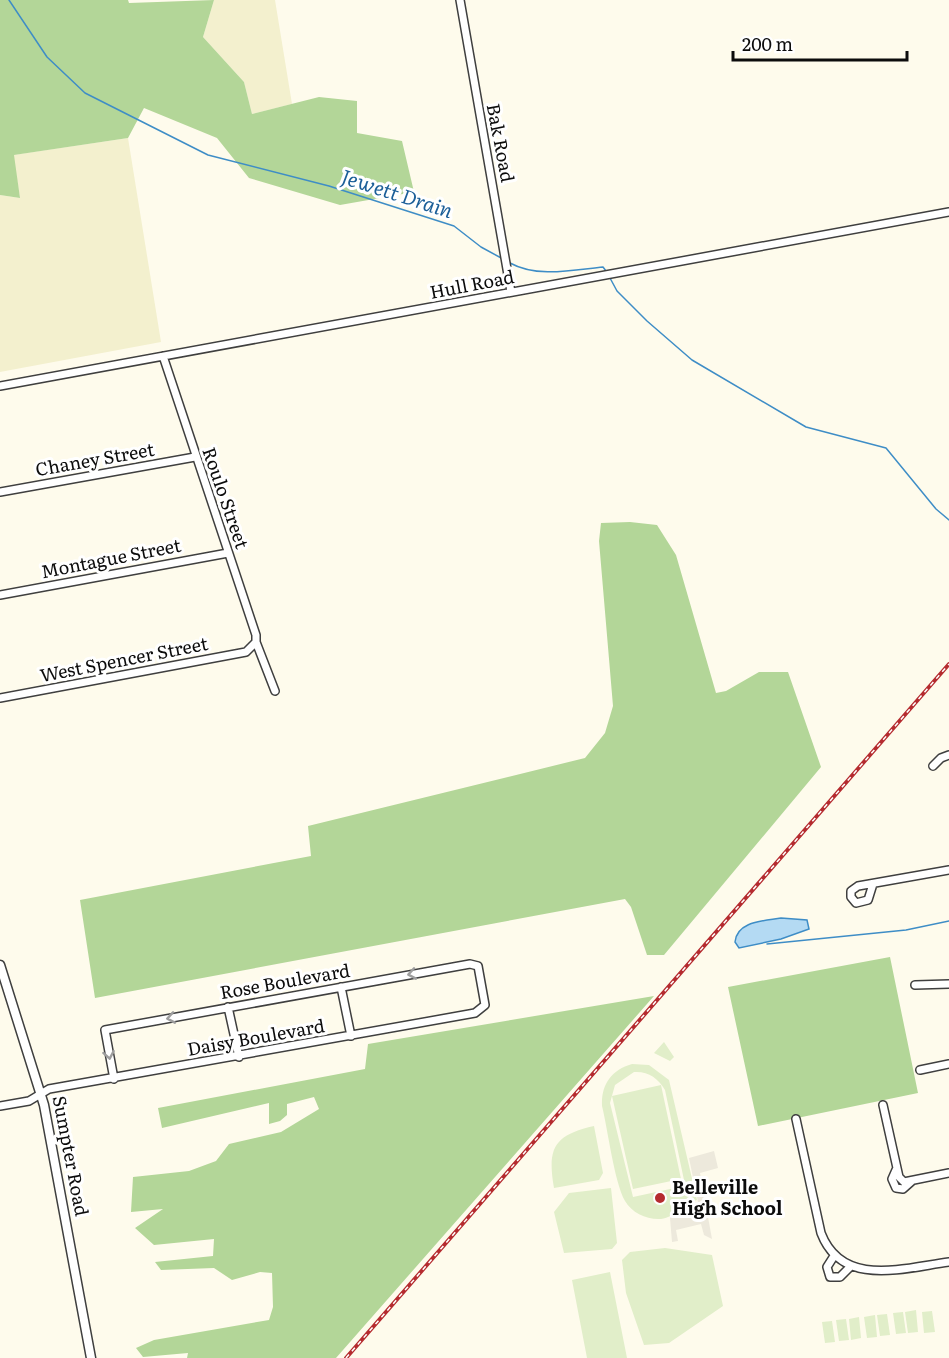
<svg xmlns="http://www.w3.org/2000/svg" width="949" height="1358" font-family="Literata,serif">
  <rect width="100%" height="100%" fill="#fefbec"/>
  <!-- farmland -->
  <path fill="#f3f0ce" d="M214 0H275L292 104 252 114 244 82 203 37Z
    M128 138 161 342 0 372V195L20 198 13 155Z"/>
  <!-- forest -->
  <path fill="#b3d698" d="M0 0H128L129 3 214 0 203 37 244 82 252 114 319 97 357 101V133L402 141 414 192 340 205 249 178 217 138 144 108 128 138 14 155 20 198 0 195Z
    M630 522 657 525 676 555 716 693 726 691 759 672H788L821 767 664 955H647L631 907 625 899 95 998 80 900 311 856 308 826 585 758 605 733 613 706 599 541 601 523Z
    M890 957 918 1093 758 1126 728 987Z
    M654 996 336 1358H187L188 1353 143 1357 136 1348 154 1340 269 1320 273 1307 272 1273 260 1272 232 1280 214 1268 161 1270 155 1262 213 1256 214 1239 154 1245 135 1228 163 1209 131 1212 133 1177 189 1171 216 1161 229 1144 281 1132 319 1109 314 1097 287 1104V1115L280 1121 269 1124V1103L162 1128 158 1108 365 1069 368 1044Z"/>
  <!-- pitch -->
  <path fill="#e1eec9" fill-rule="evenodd" d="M664 1042 674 1057 670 1061 654 1053Z
    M632 1064 649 1065 669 1080 697 1200C683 1204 676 1217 661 1219 647 1220 632 1213 625 1201 614 1181 608 1130 602 1106 601 1085 611 1070 632 1064ZM634 1072C648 1071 658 1078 665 1090L684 1180V1186L633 1197 610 1103 615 1085Z
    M661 1085 681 1179 633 1189 612 1096Z
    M594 1126 603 1173 599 1180 554 1188C547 1148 554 1135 594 1126Z
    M611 1188 617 1243 612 1249 564 1253 554 1212 569 1193Z
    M665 1248 712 1255 723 1306 669 1343 644 1345 626 1293 622 1260 630 1252Z
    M610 1272 627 1358H587L572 1280Z
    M916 1310 918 1332 908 1333 905 1312Z
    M932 1311 935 1332 924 1333 922 1312Z
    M903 1312 906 1333 896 1334 893 1313Z
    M887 1314 890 1335 880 1336 877 1315Z
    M875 1315 877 1337 867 1338 864 1317Z
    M859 1317 861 1338 851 1340 849 1319Z
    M846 1319 849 1340 839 1341 836 1320Z
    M832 1321 835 1342 825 1343 822 1322Z"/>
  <!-- plaza -->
  <path fill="#ede9dc" d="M714 1151 718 1168 700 1173 712 1239 704 1235 701 1224 676 1230 678 1241 672 1242 670 1218 686 1204 698 1202 689 1158Z"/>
  <!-- water -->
  <path fill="#b4daf3" stroke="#3e8dc6" stroke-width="1.5" d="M781 918 807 920 809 929 781 939 739 948 735 942C737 921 764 921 781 918Z"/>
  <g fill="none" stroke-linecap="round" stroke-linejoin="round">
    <!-- stream -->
    <path stroke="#3e8dc6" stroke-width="1.5" d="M9 0 47 57 85 93 208 155 329 186 454 226 481 247 503 259
      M510 263C537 278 573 270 603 267L606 271
      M610 278 617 291 647 321 692 360 806 427 886 448 936 509 949 520
      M767 944 906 930 949 921"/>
    <defs>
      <path id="minor" d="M460 0 511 292
        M0 386 949 212
        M0 492 195 457
        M0 595 228 553
        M256 642 275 691
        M0 698 246 652 256 642V635L163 356
        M933 766 941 758 949 755
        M873 884 868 900 856 903 851 897V891L858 886 949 870
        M915 985 949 984
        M341 987 351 1036
        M228 1007 239 1057
        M920 1070 949 1064
        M883 1105 899 1177 904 1182 949 1173
        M0 1106 29 1101 49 1089 475 1013 485 1005 478 966 470 964 105 1030 114 1079
        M796 1119 821 1233C842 1288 903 1268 949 1262
        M896 1170 892 1179 896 1188 903 1189 912 1181
        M834 1256 827 1267 830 1277H840L850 1267"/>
      <path id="tertiary" d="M0 965 44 1105 91 1358"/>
    </defs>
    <!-- minor casing -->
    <use href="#minor" stroke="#3f3f3f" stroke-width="10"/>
    <!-- tertiary casing -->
    <use href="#tertiary" stroke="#3f3f3f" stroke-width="11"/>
    <!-- minor -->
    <use href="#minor" stroke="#fff" stroke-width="7"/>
    <!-- tertiary -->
    <use href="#tertiary" stroke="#fff" stroke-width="8"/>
    <defs>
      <path id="rail" d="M346 1358 949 664"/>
    </defs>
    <!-- rail casing -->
    <use href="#rail" stroke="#b52b2f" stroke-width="4"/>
    <!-- rail -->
    <use href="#rail" stroke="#fff" stroke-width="1.5" stroke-dasharray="4.5" stroke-linecap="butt"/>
  </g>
  <!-- one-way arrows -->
  <defs><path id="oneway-chevron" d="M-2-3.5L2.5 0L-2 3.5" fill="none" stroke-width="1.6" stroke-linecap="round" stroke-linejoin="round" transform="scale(1.5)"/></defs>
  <g stroke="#9e9e9e">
    <use href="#oneway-chevron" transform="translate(412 974) rotate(170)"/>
    <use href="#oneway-chevron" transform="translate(171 1018) rotate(170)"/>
    <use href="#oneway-chevron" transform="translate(109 1055) rotate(80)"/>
  </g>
  <!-- markers -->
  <circle fill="#b52b2f" stroke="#fff" stroke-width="2" cx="660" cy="1198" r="6"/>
  <g text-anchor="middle" stroke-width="6" stroke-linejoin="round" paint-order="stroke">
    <!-- street labels -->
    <g font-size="18" fill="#0c0c0c" stroke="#fff">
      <text transform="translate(500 143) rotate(79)" y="6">Bak Road</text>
      <text transform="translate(472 285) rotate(-11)" y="6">Hull Road</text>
      <text transform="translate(95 460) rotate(-10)" y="6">Chaney Street</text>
      <text transform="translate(225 498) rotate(71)" y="6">Roulo Street</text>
      <text transform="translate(111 559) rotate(-11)" y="6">Montague Street</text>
      <text transform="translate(124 660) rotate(-11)" y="6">West Spencer Street</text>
      <text transform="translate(285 982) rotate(-10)" y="6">Rose Boulevard</text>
      <text transform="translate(256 1038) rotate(-10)" y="6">Daisy Boulevard</text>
      <text transform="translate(70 1156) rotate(79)" y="6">Sumpter Road</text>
    </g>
    <!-- poi labels -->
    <g font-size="18" font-weight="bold" fill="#0c0c0c" stroke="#fff" text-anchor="start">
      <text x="672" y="1194">Belleville<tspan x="672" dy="21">High School</tspan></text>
    </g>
    <!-- water labels -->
    <g font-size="20" font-style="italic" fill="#1c5f98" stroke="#fff">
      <text transform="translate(397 194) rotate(18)" y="7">Jewett Drain</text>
    </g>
  </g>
  <!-- scale -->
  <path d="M733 51v9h174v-9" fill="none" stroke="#0c0c0c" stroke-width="3"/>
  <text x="742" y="51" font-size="18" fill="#0c0c0c" stroke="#ffffff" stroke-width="4.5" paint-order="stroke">200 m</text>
</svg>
